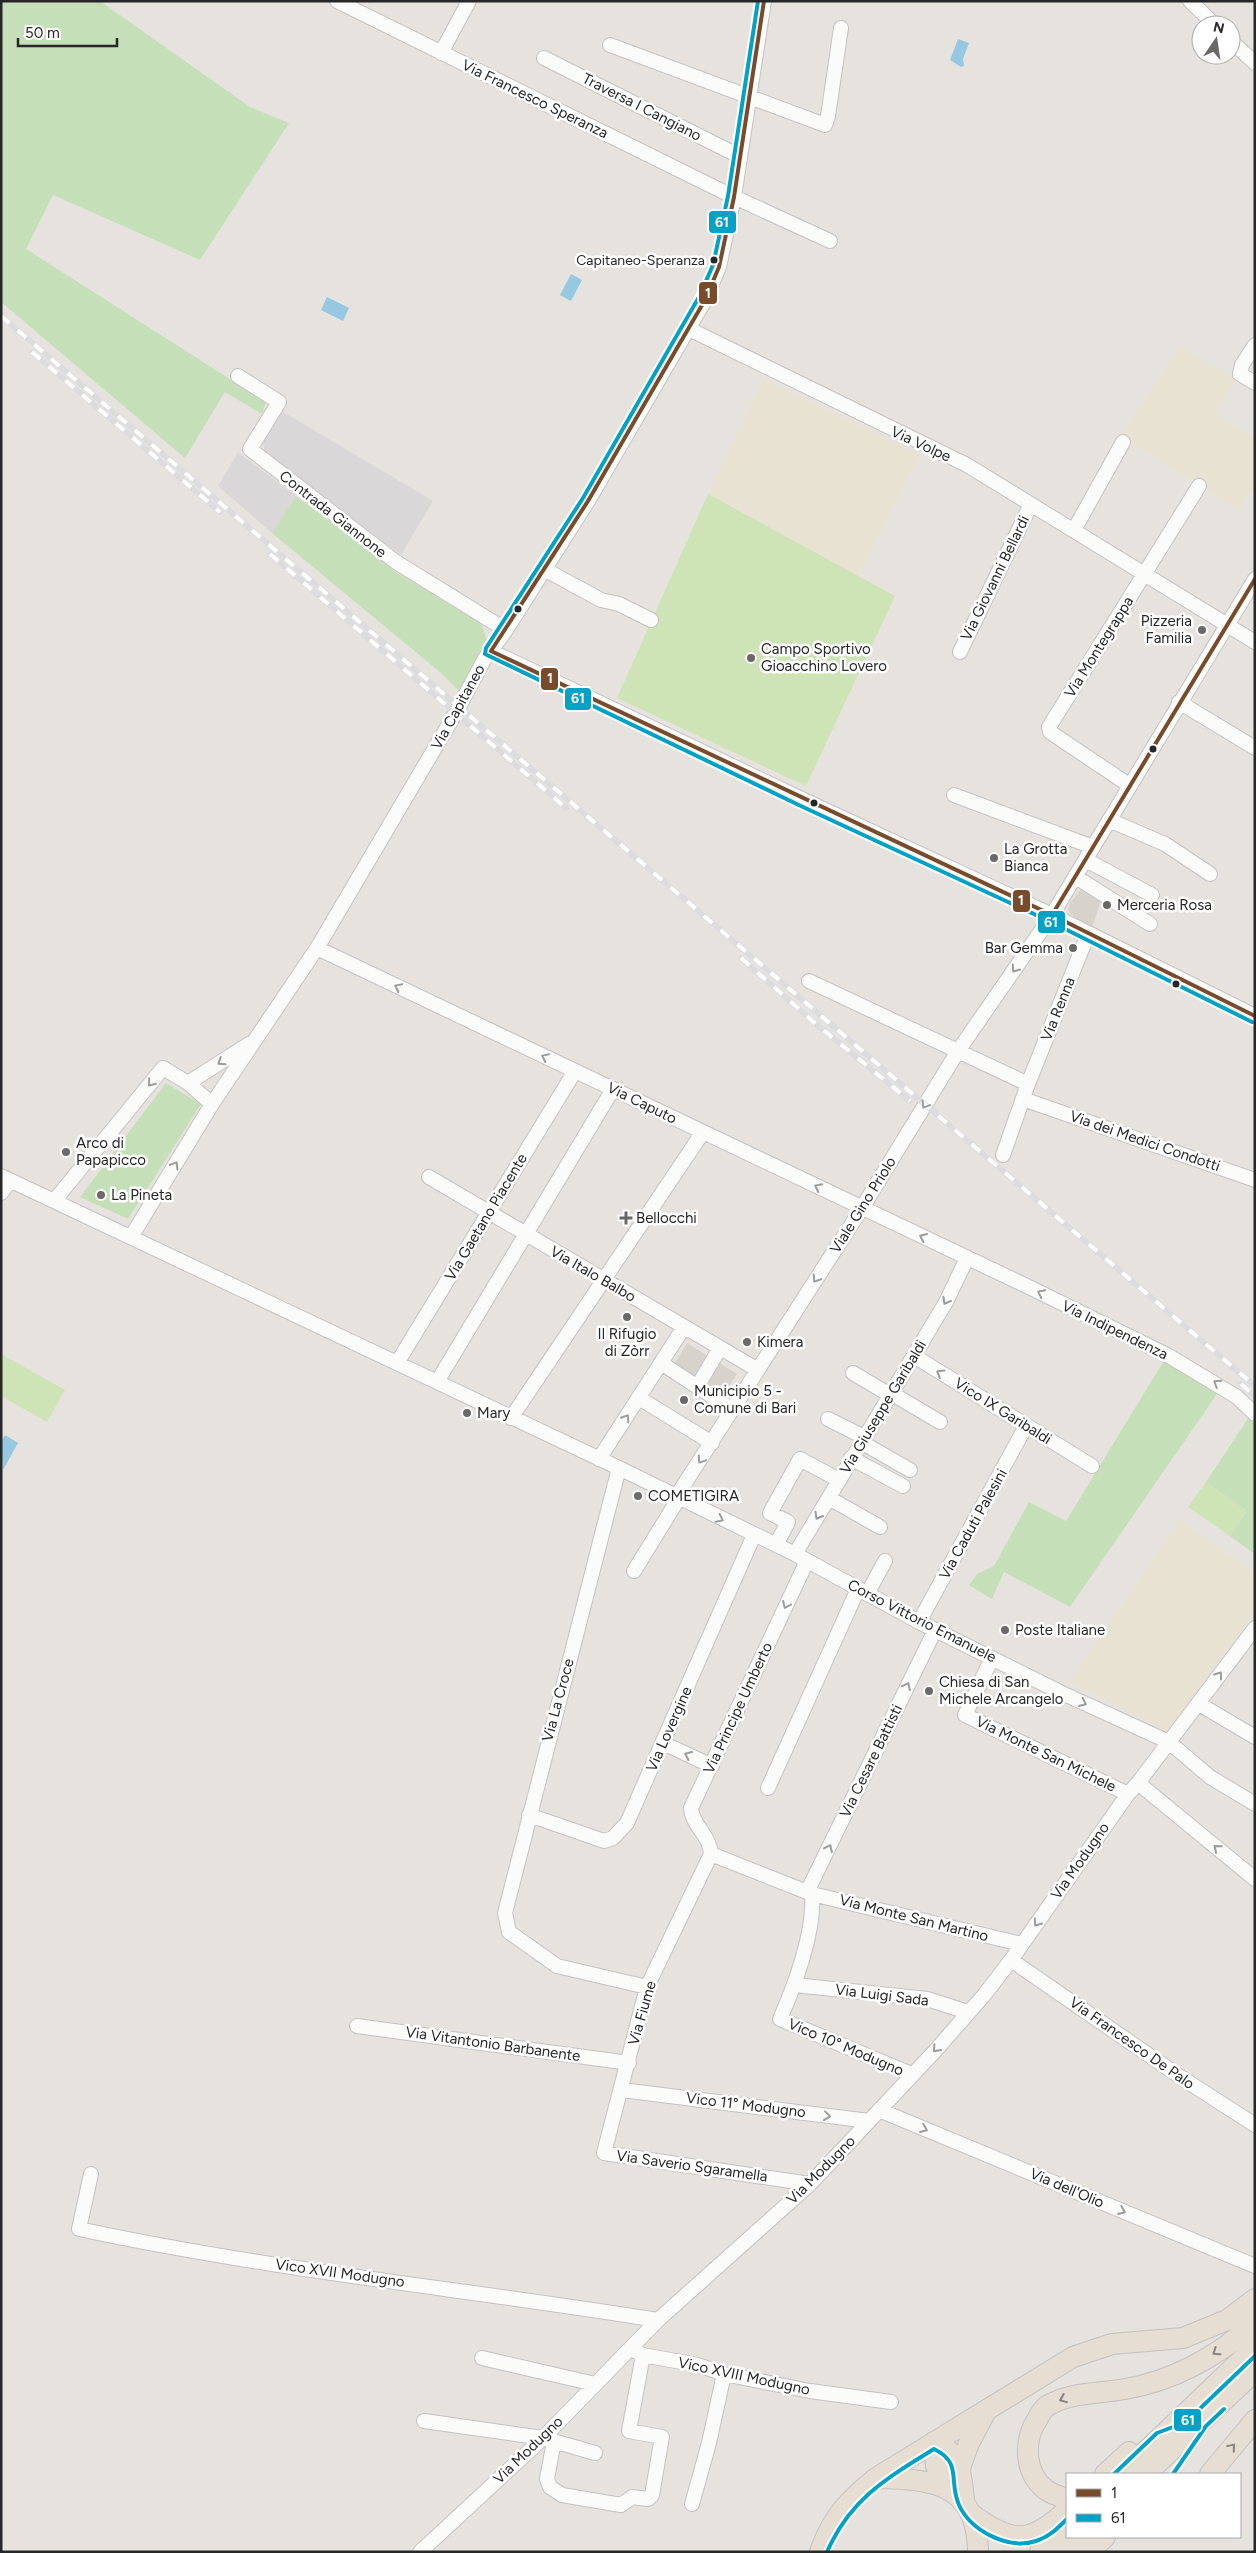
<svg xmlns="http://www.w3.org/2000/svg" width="1256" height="2553" font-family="Figtree,sans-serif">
  <rect width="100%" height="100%" fill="#e6e3de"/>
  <!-- industrial -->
  <path fill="#dad7d9" d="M282 411 433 501 401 555 265 452 263 442Z
    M238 452 296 496 272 533 218 486Z"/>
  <!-- education -->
  <path fill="#e8e2d3" d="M1180 346 1236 379 1215 413 1255 438V495L1250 492 1239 510 1120 436Z
    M763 379 921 455 858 576 708 494Z
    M1180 1520 1255 1572V1612L1172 1726 1164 1729 1069 1682Z"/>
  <!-- green -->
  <path fill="#c5dfb9" d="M1 1H100L250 107 289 123 200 260 53 195 26 249 266 402 262 414 225 392 185 458 1 302Z
    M296 496 396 572 481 623 488 643 459 691 441 673 272 533Z
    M166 1083 201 1104 128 1219 80 1197Z
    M1165 1359 1219 1391 1070 1607 1004 1572 992 1599 969 1585 977 1574 994 1566 1029 1502 1066 1521Z
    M1249 1417 1255 1423V1554L1230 1536 1247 1511 1206 1482Z"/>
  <!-- pitch -->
  <path fill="#cee3b6" d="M708 494 895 596 806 786 617 698Z
    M1 1354 65 1390 47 1422 1 1396Z
    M1206 1482 1247 1511 1230 1536 1188 1507Z"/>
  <!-- plaza -->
  <path fill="#d6d3cd" d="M1082 888 1102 898 1091 931 1071 914 1068 910 1070 903Z
    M687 1343 737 1374 718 1405 669 1373Z"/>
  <!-- water -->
  <path fill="#96c8e2" d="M958 39 969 43 963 59 964 66 961 67 950 60Z
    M571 274 582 280 571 301 560 295Z
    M327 297 349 308 343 321 321 310Z
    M5 1435 18 1443 3 1470 1 1442Z"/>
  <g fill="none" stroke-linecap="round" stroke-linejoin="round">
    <defs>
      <path id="minor" d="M337 1 734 197 830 241
        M1190 1 1215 25
        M1231 41 1255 63
        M610 45 825 125 828 116 841 28
        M441 53 469 1
        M544 58 739 156
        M689 329 967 465 1255 642
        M1255 345 1242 365 1240 374 1255 383
        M238 376 279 402 250 449 396 562 506 630
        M1074 530 1123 442
        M544 569 601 600 619 604 651 620
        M491 651 806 801 1052 915 1255 1016
        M960 652 1031 504
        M1179 702 1255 748
        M1129 785 1050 732 1049 727 1199 486
        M954 795 1093 847
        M1109 820 1165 844 1210 874
        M1086 860 1152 895
        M1076 877 1150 924
        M317 948 1033 1289 1169 1356 1237 1397 1255 1414
        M809 981 1028 1084 1003 1155
        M188 1083 249 1044
        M1028 1084 1088 934
        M1023 1099 1255 1180
        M1 1176 619 1468 795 1554 919 1622 1062 1693 1169 1742 1210 1777 1255 1804
        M429 1177 758 1370
        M1 1193 10 1181
        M54 1201 163 1068 188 1083 212 1104
        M131 1237 212 1104 317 948 455 714 484 660 506 630 588 501 705 300 719 267 734 197 764 1
        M914 1356 1092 1466
        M397 1363 575 1071
        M661 1363 733 1410
        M853 1373 890 1395
        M437 1382 613 1089
        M697 1387 720 1348
        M891 1393 940 1422
        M639 1398 712 1443
        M511 1418 703 1132
        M828 1419 864 1437
        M861 1442 910 1470
        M851 1458 903 1486
        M599 1459 684 1327
        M619 1468 505 1913 509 1932 557 1966 647 1987
        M676 1497 862 1208 958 1051 1052 915 1255 579
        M829 1498 880 1527
        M776 1545 788 1522 770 1513 800 1459 839 1480
        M795 1554 946 1302 967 1258
        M807 1561 691 1808C692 1826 710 1835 711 1854L647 1987 604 2153 810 2184
        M634 1571 679 1498
        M867 1594 885 1561
        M919 1622 1026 1426
        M992 1658 965 1715 1128 1794
        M1199 1704 1255 1737
        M663 1743 712 1766
        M1138 1783 1255 1879
        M768 1788 858 1589
        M529 1815 604 1841 613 1838 627 1823 754 1535
        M711 1854 812 1894 1021 1944
        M807 1892 935 1630
        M812 1894C815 1931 795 1985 780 2019L911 2074
        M1011 1960 1182 2078 1255 2125
        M795 1985 927 1999 968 2012
        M357 2026 629 2063
        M622 2090 869 2121
        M879 2110 1255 2266
        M91 2174 79 2229C270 2270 465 2289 658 2320
        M635 2351 643 2355 698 2365 724 2374 810 2391 891 2402
        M482 2358 595 2384
        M424 2421 543 2438 595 2453
        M554 2441 547 2479 550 2487 562 2495 621 2505 632 2497 648 2499 652 2495 662 2437 629 2431 643 2355
        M692 2504 709 2443 724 2374
        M420 2552 543 2438 658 2320 810 2184 935 2051 985 1994 1011 1960 1128 1794 1138 1783 1255 1628"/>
      <path id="highway" d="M934 2442C962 2453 961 2474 964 2500
        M934 2442 936 2466 948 2488
        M960 2468 969 2443 985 2413
        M1105 2474 1129 2452
        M1122 2474 1255 2347
        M1146 2474 1255 2371
        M1210 2474 1255 2420
        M876 2478C934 2479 977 2484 978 2552
        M1067 2499C1061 2497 1052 2494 1046 2490 1024 2473 1023 2440 1038 2418 1040 2414 1043 2409 1047 2406 1070 2392 1098 2394 1125 2389 1173 2381 1219 2356 1255 2322
        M973 2515C1012 2544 1031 2544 1067 2510
        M820 2552C832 2517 848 2501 876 2478L1073 2357 1112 2344 1183 2338 1227 2320 1255 2299
        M1040 2552 1067 2527
        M1064 2552 1080 2537
        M1089 2552 1105 2537"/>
    </defs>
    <!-- minor casing -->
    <use href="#minor" stroke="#c4c2c3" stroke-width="16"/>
    <!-- highway casing -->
    <use href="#highway" stroke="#c3c1c0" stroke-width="22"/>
    <!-- minor -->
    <use href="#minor" stroke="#fbfbfa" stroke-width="14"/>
    <!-- highway -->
    <use href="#highway" stroke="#e6ddd3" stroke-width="20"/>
    <defs>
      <path id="rail" d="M1 316 1255 1386
        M32 352 220 512
        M270 554 566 808
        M741 958 816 1024 910 1101
        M1241 1384 1255 1396"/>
    </defs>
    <!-- rail casing -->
    <use href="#rail" stroke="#dcdbdd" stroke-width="5.5"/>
    <!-- rail -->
    <use href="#rail" stroke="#fff" stroke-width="4" stroke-dasharray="11" stroke-linecap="butt"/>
    <defs>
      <path id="bus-1" d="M764 1 734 197 719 267 705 300 588 501 491 651 1052 915 1255 1016
        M1052 915 1255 579"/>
      <path id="bus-2" d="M758 1 728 196 713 265 699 297 583 498 486 648 485 654 803 807 1049 921 1252 1022
        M1114 2474 1157 2433 1186 2422 1255 2356
        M1173 2474 1206 2426 1224 2409
        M827 2552C850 2499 887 2478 934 2449 963 2463 948 2481 959 2505 971 2531 1008 2550 1036 2541 1049 2537 1058 2528 1067 2519"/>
    </defs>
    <!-- bus-1 casing -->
    <use href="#bus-1" stroke="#fff" stroke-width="8"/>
    <!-- bus-2 casing -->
    <use href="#bus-2" stroke="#fff" stroke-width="8"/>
    <!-- bus-1 -->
    <use href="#bus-1" stroke="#7a4b2a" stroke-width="4"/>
    <!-- bus-2 -->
    <use href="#bus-2" stroke="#02a2c6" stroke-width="4"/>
  </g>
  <!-- one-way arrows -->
  <defs><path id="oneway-chevron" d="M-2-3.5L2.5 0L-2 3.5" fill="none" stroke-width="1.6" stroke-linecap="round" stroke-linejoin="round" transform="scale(1.25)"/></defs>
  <g stroke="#9c9c9b">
    <use href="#oneway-chevron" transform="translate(1015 969) rotate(125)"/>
    <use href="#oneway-chevron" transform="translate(398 987) rotate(-154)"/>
    <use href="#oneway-chevron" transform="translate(545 1057) rotate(-154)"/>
    <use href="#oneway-chevron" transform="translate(221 1062) rotate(147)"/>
    <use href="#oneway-chevron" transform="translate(151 1083) rotate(129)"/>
    <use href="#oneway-chevron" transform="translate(925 1105) rotate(121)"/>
    <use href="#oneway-chevron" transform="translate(175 1165) rotate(-58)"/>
    <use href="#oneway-chevron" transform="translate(818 1187) rotate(-154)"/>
    <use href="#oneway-chevron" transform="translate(923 1237) rotate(-155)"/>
    <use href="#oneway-chevron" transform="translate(816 1279) rotate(123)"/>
    <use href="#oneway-chevron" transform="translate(1041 1293) rotate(-154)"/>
    <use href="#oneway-chevron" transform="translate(946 1301) rotate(119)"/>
    <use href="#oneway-chevron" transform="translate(940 1373) rotate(-148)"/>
    <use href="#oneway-chevron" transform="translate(1217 1383) rotate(-147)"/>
    <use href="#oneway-chevron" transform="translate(626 1418) rotate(-57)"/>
    <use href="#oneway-chevron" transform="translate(701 1460) rotate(124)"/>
    <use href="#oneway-chevron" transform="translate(818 1516) rotate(120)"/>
    <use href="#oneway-chevron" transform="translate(720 1519) rotate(26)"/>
    <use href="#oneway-chevron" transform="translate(786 1605) rotate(115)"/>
    <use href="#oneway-chevron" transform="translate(1219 1675) rotate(-54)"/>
    <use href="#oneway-chevron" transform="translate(907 1686) rotate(-64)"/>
    <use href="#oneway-chevron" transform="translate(1083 1703) rotate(25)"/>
    <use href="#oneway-chevron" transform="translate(688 1755) rotate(-155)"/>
    <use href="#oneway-chevron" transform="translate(829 1848) rotate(-64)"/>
    <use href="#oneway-chevron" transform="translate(1217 1848) rotate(-140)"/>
    <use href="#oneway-chevron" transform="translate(1037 1923) rotate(125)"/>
    <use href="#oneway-chevron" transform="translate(936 2049) rotate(132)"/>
    <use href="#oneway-chevron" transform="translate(827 2116) rotate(7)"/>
    <use href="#oneway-chevron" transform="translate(924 2129) rotate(23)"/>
    <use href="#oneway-chevron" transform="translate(1122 2211) rotate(23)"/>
  </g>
  <g stroke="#86827d">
    <use href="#oneway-chevron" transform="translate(1216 2352) rotate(146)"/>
    <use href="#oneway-chevron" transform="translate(1063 2399) rotate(158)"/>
    <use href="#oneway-chevron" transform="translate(1232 2447) rotate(-50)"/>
  </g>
  <!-- markers -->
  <g fill="#272727" stroke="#fff" stroke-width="2">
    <circle cx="714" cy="260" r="4.5"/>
    <circle cx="518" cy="609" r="4.5"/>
    <circle cx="1153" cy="749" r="4.5"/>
    <circle cx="814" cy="803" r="4.5"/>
    <circle cx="1176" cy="984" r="4.5"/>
  </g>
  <g fill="#6a6967" stroke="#fff" stroke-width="2">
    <circle cx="1202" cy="630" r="5"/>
    <circle cx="751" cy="658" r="5"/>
    <circle cx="994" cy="858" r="5"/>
    <circle cx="1107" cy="905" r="5"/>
    <circle cx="1073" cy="948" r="5"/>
    <circle cx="66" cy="1152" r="5"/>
    <circle cx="101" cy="1195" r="5"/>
    <path d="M623.5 1210.5h5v5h5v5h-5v5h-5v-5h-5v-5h5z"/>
    <circle cx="627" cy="1317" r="5"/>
    <circle cx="747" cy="1342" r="5"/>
    <circle cx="684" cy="1400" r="5"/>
    <circle cx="467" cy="1413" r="5"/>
    <circle cx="638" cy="1496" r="5"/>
    <circle cx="1005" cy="1630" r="5"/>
    <circle cx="929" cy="1691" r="5"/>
  </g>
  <g text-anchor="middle" stroke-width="5" stroke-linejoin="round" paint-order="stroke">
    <!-- bus labels -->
    <g font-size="14" fill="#272727" stroke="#fff" text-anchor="end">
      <text x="705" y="265">Capitaneo-Speranza</text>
    </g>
    <!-- street labels -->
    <g font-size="15" fill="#272727" stroke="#fff">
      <text transform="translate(535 99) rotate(26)" y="5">Via Francesco Speranza</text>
      <text transform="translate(642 107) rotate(27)" y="5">Traversa I Cangiano</text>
      <text transform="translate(921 444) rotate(25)" y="5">Via Volpe</text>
      <text transform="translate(333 514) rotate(38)" y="5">Contrada Giannone</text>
      <text transform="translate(995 578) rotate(-64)" y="5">Via Giovanni Bellardi</text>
      <text transform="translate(1099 647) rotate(-58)" y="5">Via Montegrappa</text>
      <text transform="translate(458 707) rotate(-61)" y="5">Via Capitaneo</text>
      <text transform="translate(1058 1009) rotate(-68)" y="5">Via Renna</text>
      <text transform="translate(642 1103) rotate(26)" y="5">Via Caputo</text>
      <text transform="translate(1145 1141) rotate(19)" y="5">Via dei Medici Condotti</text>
      <text transform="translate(863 1205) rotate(-58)" y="5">Viale Gino Priolo</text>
      <text transform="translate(486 1217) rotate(-59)" y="5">Via Gaetano Piacente</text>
      <text transform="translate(593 1274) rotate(30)" y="5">Via Italo Balbo</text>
      <text transform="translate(1115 1330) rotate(26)" y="5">Via Indipendenza</text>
      <text transform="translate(883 1407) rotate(-59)" y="5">Via Giuseppe Garibaldi</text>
      <text transform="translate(1003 1411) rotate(32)" y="5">Vico IX Garibaldi</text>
      <text transform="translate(973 1524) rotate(-61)" y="5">Via Caduti Palesini</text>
      <text transform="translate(922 1621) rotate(27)" y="5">Corso Vittorio Emanuele</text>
      <text transform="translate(558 1700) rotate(-75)" y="5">Via La Croce</text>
      <text transform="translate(738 1708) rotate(-65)" y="5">Via Principe Umberto</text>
      <text transform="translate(669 1729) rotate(-66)" y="5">Via Lovergine</text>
      <text transform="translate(1046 1754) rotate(26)" y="5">Via Monte San Michele</text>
      <text transform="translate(871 1761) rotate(-64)" y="5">Via Cesare Battisti</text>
      <text transform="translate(1080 1861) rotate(-55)" y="5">Via Modugno</text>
      <text transform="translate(914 1918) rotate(14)" y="5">Via Monte San Martino</text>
      <text transform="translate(882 1995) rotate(7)" y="5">Via Luigi Sada</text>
      <text transform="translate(642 2013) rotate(-74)" y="5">Via Fiume</text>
      <text transform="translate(1132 2043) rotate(35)" y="5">Via Francesco De Palo</text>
      <text transform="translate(493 2044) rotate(8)" y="5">Via Vitantonio Barbanente</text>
      <text transform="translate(846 2047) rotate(23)" y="5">Vico 10° Modugno</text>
      <text transform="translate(746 2105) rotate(7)" y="5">Vico 11° Modugno</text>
      <text transform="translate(692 2166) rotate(8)" y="5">Via Saverio Sgaramella</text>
      <text transform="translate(821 2170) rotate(-45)" y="5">Via Modugno</text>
      <text transform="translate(1067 2188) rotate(23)" y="5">Via dell'Olio</text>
      <text transform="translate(340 2273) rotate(8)" y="5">Vico XVII Modugno</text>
      <text transform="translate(744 2376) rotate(12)" y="5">Vico XVIII Modugno</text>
      <text transform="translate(528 2450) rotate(-44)" y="5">Via Modugno</text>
    </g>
    <!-- poi labels -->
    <g font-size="15" fill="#272727" stroke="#fff" text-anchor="start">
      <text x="1192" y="626" text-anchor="end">Pizzeria<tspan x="1192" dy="17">Familia</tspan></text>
      <text x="761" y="654">Campo Sportivo<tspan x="761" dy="17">Gioacchino Lovero</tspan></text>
      <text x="1004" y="854">La Grotta<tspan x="1004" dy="17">Bianca</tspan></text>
      <text x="1117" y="910">Merceria Rosa</text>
      <text x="1063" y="953" text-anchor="end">Bar Gemma</text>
      <text x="76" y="1148">Arco di<tspan x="76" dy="17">Papapicco</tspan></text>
      <text x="111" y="1200">La Pineta</text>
      <text x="636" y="1223">Bellocchi</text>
      <text x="627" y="1339" text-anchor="middle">Il Rifugio<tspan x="627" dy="17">di Zòrr</tspan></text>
      <text x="757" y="1347">Kimera</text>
      <text x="694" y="1396">Municipio 5 -<tspan x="694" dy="17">Comune di Bari</tspan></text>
      <text x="477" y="1418">Mary</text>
      <text x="648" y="1501">COMETIGIRA</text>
      <text x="1015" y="1635">Poste Italiane</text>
      <text x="939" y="1687">Chiesa di San<tspan x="939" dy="17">Michele Arcangelo</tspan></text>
    </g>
  </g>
  <g stroke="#fff" stroke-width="2">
    <rect x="708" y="210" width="29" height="24" rx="5" fill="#02a2c6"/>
    <rect x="698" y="281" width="20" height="24" rx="5" fill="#7a4b2a"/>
    <rect x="540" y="667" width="19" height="24" rx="5" fill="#7a4b2a"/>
    <rect x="564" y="687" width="28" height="24" rx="5" fill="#02a2c6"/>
    <rect x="1012" y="889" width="19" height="24" rx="5" fill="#7a4b2a"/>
    <rect x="1037" y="910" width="29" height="24" rx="5" fill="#02a2c6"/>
    <rect x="1173" y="2408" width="29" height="24" rx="5" fill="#02a2c6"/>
  </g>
  <g font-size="14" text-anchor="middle" font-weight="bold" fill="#fff">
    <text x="722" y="227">61</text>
    <text x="708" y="298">1</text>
    <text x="550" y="683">1</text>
    <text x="578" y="703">61</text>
    <text x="1021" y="905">1</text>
    <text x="1051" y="927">61</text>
    <text x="1188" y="2425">61</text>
  </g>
  <!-- border -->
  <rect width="1256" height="2553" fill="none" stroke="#272727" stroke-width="5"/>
  <!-- legend -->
  <rect x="1066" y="2473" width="175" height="65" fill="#ffffff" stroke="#a9a9a9"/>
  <rect x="1076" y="2489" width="25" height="8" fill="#7a4b2a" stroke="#a9a9a9"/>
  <text x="1111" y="2498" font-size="15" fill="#272727">1</text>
  <rect x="1076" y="2514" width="25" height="8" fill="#02a2c6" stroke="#a9a9a9"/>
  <text x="1111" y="2523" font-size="15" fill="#272727">61</text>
  <!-- north arrow -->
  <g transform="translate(1216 40) rotate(13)"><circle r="24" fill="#ffffff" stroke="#a9a9a9"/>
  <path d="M0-4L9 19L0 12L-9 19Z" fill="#6a6967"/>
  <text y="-8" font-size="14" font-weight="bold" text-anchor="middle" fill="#272727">N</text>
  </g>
  <!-- scale -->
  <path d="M18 38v8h99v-8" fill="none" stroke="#272727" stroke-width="2.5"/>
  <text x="25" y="38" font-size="15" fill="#272727" stroke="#ffffff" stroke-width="4" paint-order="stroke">50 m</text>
</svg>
